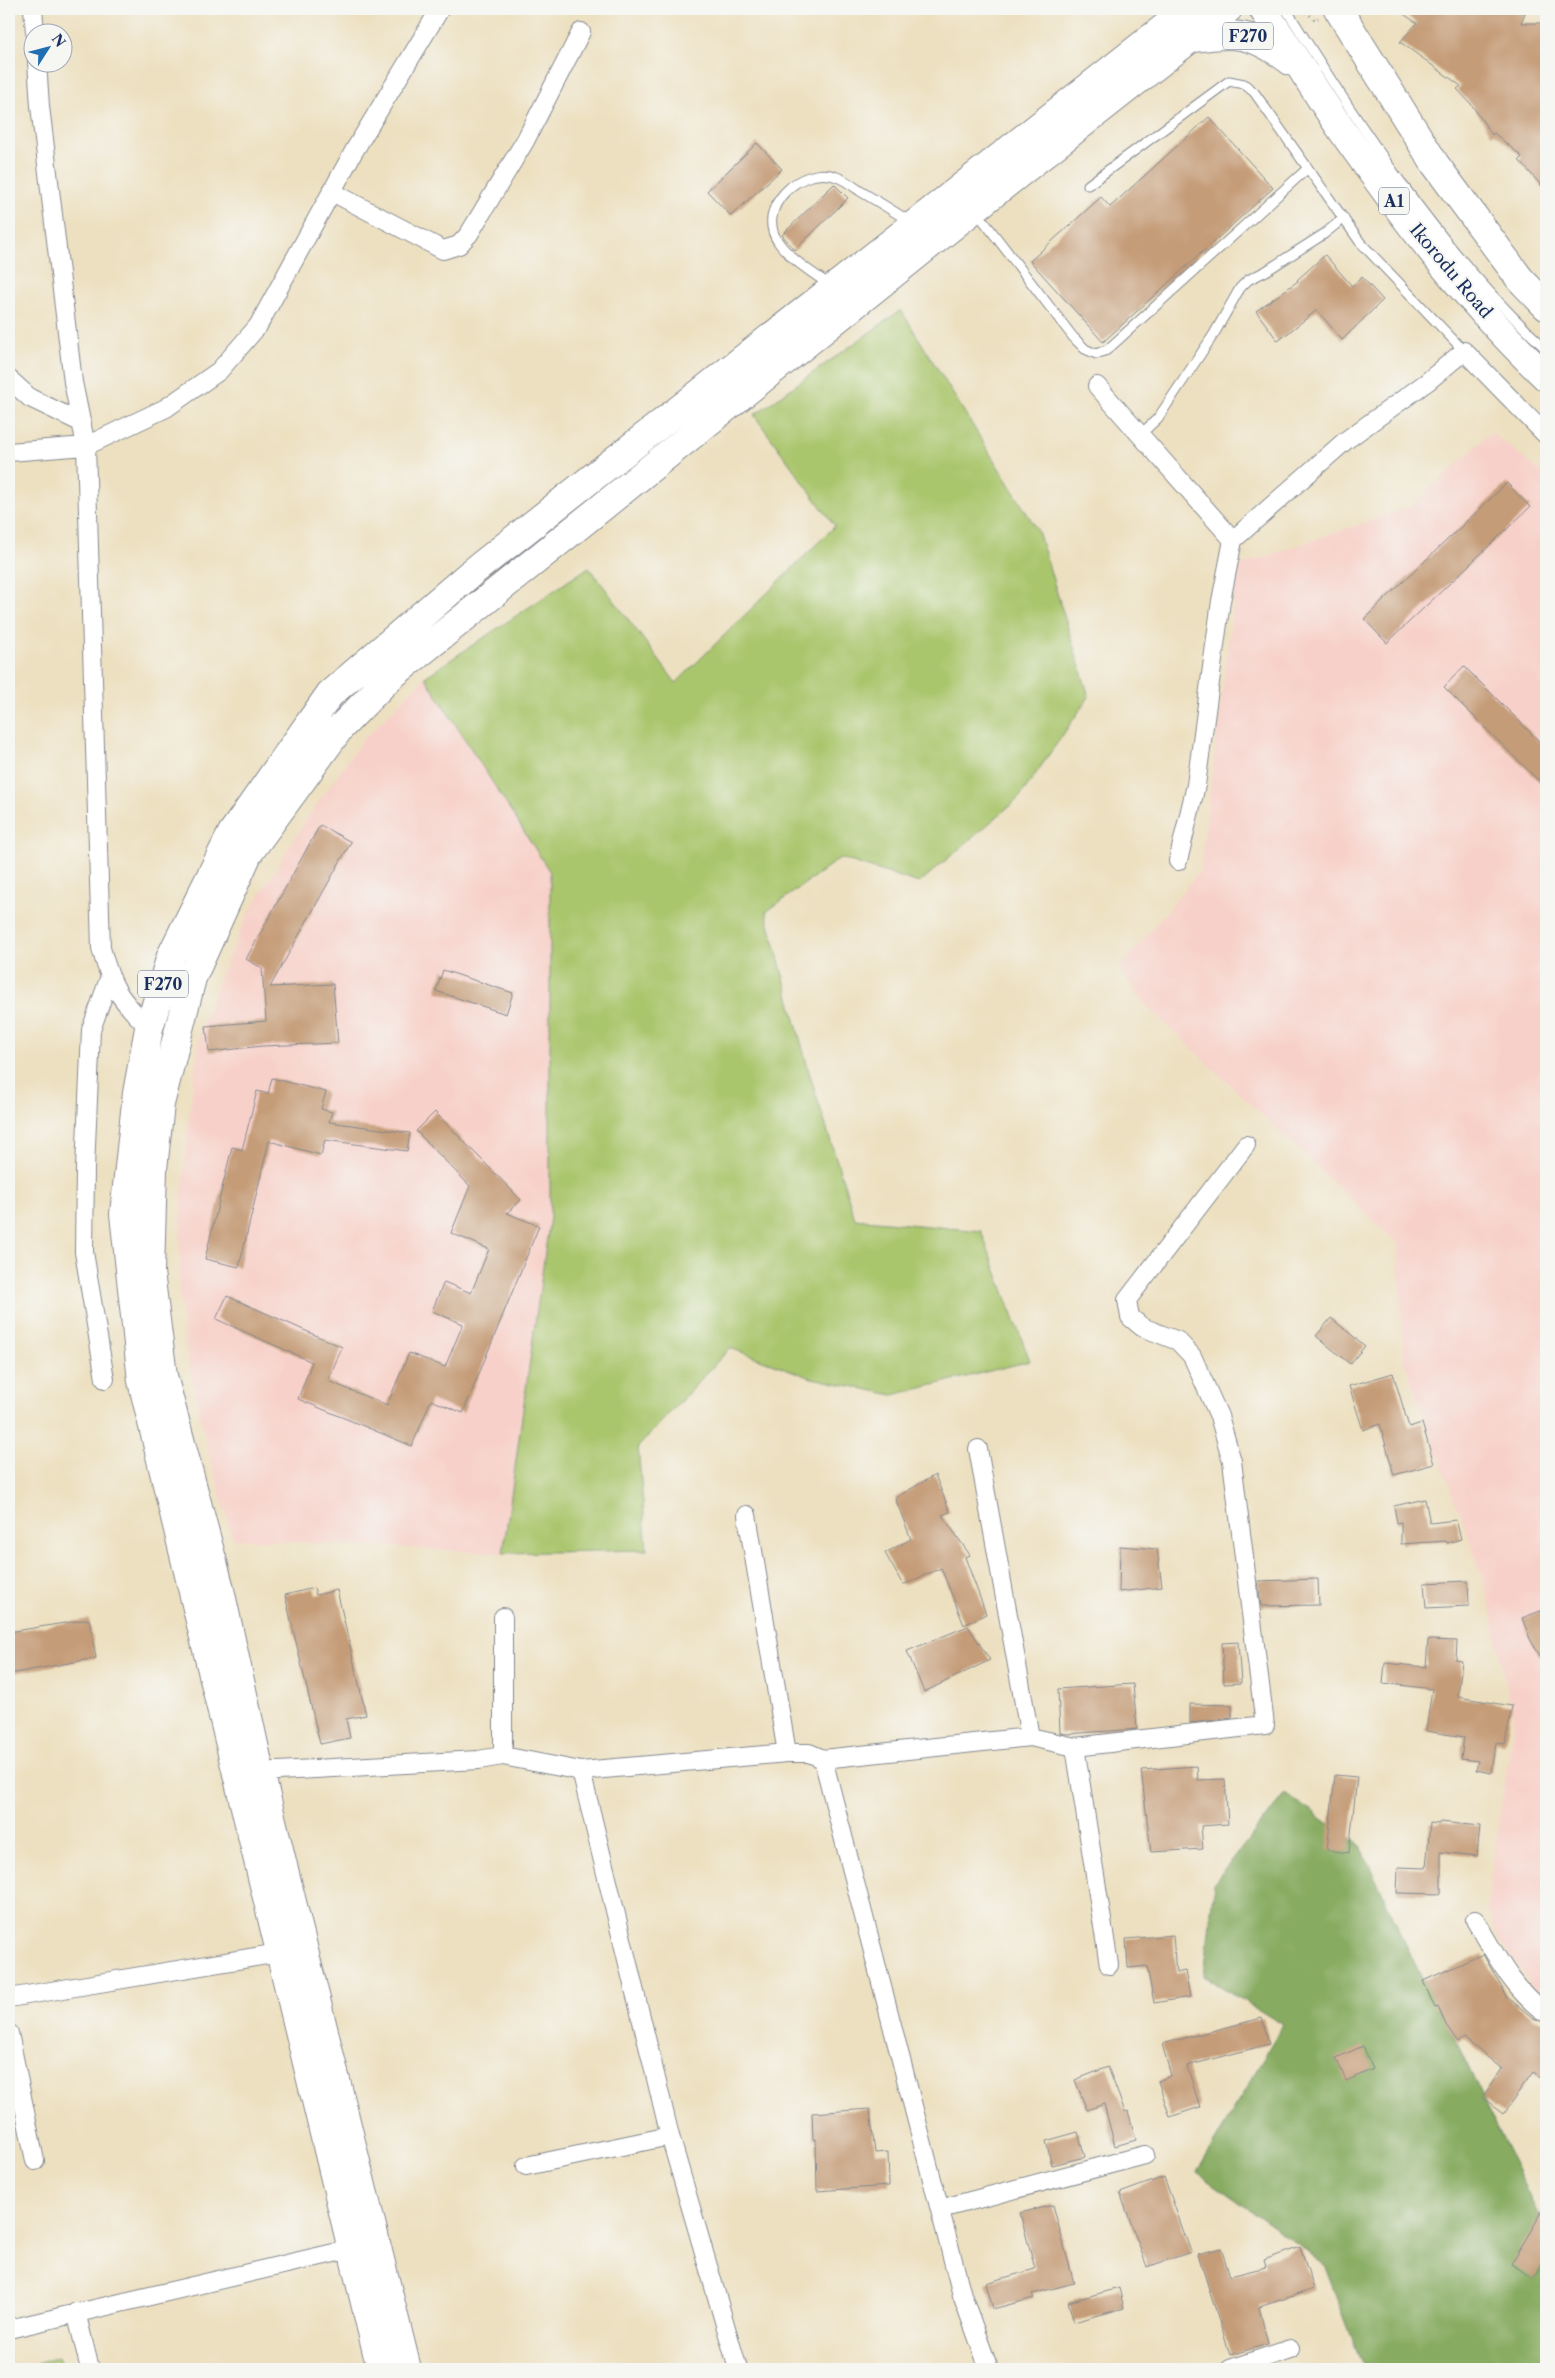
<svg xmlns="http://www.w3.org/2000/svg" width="1555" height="2378" font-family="'Libre Caslon Text',serif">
  <rect width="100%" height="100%" fill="#f6f6f2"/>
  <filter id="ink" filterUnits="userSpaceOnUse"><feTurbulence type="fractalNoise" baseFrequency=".02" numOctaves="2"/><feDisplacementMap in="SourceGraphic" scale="10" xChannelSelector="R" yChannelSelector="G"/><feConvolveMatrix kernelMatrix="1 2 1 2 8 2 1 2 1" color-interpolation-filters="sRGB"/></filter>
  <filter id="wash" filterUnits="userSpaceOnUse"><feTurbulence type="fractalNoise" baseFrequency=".0096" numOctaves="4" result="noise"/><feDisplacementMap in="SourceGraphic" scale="20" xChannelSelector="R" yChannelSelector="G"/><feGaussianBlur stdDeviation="1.12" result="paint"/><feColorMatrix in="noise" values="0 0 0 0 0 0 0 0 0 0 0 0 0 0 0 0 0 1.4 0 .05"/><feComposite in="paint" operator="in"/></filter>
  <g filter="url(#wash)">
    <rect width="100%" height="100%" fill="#ede0c0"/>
    <!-- built -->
    <path fill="#f7d1c9" d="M1491 432 1546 476V1997L1537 1991 1503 1946 1486 1909 1514 1720 1485 1583 1404 1361 1398 1244 1145 1004 1119 969 1200 871 1238 566 1412 506Z
      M425 677 550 872V1217L503 1553 233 1539 207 1447 187 1354 179 1292 181 1205 189 1117 200 1032 218 982 247 916 300 829 360 743Z"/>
    <!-- green -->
    <path fill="#aac66d" stroke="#627a66" d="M901 310 1038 531 1089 697 1019 798 919 883 840 858 766 912 809 1072 855 1219 981 1231 1030 1361 893 1395 812 1378 730 1348 638 1447 647 1550 503 1553 550 1217V872L425 677 589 567 676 683 835 526 754 415Z
      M58 2357 63 2369H20Z"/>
    <!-- forest -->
    <path fill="#87ab60" stroke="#516d5f" d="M1285 1793 1360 1845 1423 1981 1451 2031 1546 2229V2369H1364L1323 2262 1197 2172 1283 2025 1204 1976 1214 1883Z"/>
    <g id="blocks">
      <!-- building -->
      <path fill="#c59c78" d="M1396 9H1518L1525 13 1521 23H1546V191L1519 160 1522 157 1494 133 1492 135 1471 104 1457 89 1461 86 1400 42 1417 23Z
        M1209 117 1273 188 1103 342 1030 261 1101 197 1110 207Z
        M757 143 782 169 731 216 707 191Z
        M834 184 848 198 795 250 782 235Z
        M1325 255 1352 286 1362 277 1383 300 1342 340 1317 310 1278 341 1256 311 1298 281 1297 280Z
        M1507 483 1530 507 1387 643 1364 619Z
        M1464 666 1546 748V788L1444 687Z
        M320 825 351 842 270 987 333 984 338 1043 262 1046 209 1052 206 1026 266 1021 262 968 246 959Z
        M443 970 513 993 506 1014 436 991Z
        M272 1078 326 1092 321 1109 332 1112 329 1122 410 1133 407 1151 325 1140 321 1155 269 1141 239 1267 205 1259 232 1147 242 1150 257 1091 268 1094Z
        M435 1112 521 1200 507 1213 539 1226 463 1413 431 1400 412 1446 298 1399 312 1362 216 1319 227 1296 342 1347 328 1381 387 1405 409 1353 445 1367 463 1324 432 1311 444 1282 471 1293 489 1249 451 1233 470 1186 416 1131Z
        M1331 1318 1365 1346 1350 1364 1316 1336Z
        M1393 1373 1409 1427 1422 1423 1434 1464 1394 1475 1380 1424 1363 1430 1349 1386Z
        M935 1475 950 1512 942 1515 970 1555 965 1557 986 1614 964 1625 941 1568 903 1585 885 1553 911 1539 895 1498Z
        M1425 1499 1430 1523 1456 1520 1461 1539 1447 1543 1446 1541 1401 1544V1522L1397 1523 1394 1506Z
        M1120 1546 1157 1549 1162 1587 1119 1592Z
        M1318 1579 1319 1605 1261 1606 1258 1581Z
        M1468 1581 1469 1606 1426 1608 1424 1583Z
        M314 1588 316 1595 337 1590 366 1715 346 1719 350 1738 320 1744 285 1595Z
        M1546 1609V1666L1530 1639 1522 1618Z
        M89 1619 96 1658 9 1674V1632Z
        M968 1626 990 1660 924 1692 907 1651Z
        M1428 1640 1457 1641 1456 1660 1462 1661 1458 1697 1512 1706 1505 1744 1495 1743 1491 1773 1476 1770 1478 1761 1461 1759 1464 1737 1426 1731 1432 1689 1383 1683 1385 1663 1426 1667Z
        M1238 1642 1241 1683 1224 1684 1222 1643Z
        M1133 1684 1137 1729 1067 1734 1060 1733 1058 1689Z
        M1190 1704 1232 1705V1718L1190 1723Z
        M1197 1766 1198 1780 1225 1779 1228 1824 1201 1826 1203 1849 1151 1852 1141 1770Z
        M1335 1775 1357 1777 1349 1853 1327 1850Z
        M1440 1822 1480 1826 1477 1856 1441 1852V1894L1397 1893 1398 1867 1426 1868 1430 1823 1439 1824Z
        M1173 1935 1176 1973 1185 1971 1190 1997 1154 2003 1147 1966 1128 1968 1126 1939Z
        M1483 1954 1507 1997 1533 2018 1546 2023V2081L1533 2073 1503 2114 1482 2098 1502 2069 1464 2038 1458 2042 1446 2025 1438 2007 1435 2008 1423 1981Z
        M1262 2018 1269 2044 1187 2066 1200 2107 1170 2117 1158 2081 1171 2076 1162 2044Z
        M1363 2046 1373 2069 1346 2081 1336 2058Z
        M1108 2067 1125 2112 1128 2111 1136 2140 1115 2146 1104 2104 1087 2110 1075 2080Z
        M870 2109 875 2153 888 2152 889 2186 817 2191 816 2139H813L812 2113Z
        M1078 2132 1085 2157 1052 2165 1046 2141Z
        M1164 2177 1191 2252 1147 2267 1120 2193Z
        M1053 2205 1074 2283 1032 2294 1034 2298 993 2309 986 2283 1035 2269 1020 2213Z
        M1546 2205V2258L1534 2278 1511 2264Z
        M1300 2247 1314 2289 1259 2307 1268 2344 1230 2355 1198 2254 1221 2248 1230 2276 1266 2267 1264 2260Z
        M1119 2288 1124 2308 1074 2322 1068 2302Z"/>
    </g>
  </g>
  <g filter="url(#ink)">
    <use href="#blocks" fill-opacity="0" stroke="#84888f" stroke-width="1"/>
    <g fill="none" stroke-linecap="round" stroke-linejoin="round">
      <defs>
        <path id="service" d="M1286 9C1361 129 1441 252 1546 349
          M1088 185 1229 81 1244 84 1254 92 1360 242 1464 351
          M976 211 1073 337 1085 349 1096 354 1107 350 1308 168
          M832 287C815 274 792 261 779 243 753 209 802 163 837 177 845 180 853 186 860 191 877 201 895 212 912 223
          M1140 435 1158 418 1214 334 1240 288 1248 280 1266 271 1324 234 1344 218"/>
        <path id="minor" d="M33 9 35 32
          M37 62 40 106 73 382 86 446 101 948C112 989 119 998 149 1028
          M332 192 443 250 459 245 469 234 525 141 581 32
          M9 379 30 398 82 423
          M1097 386 1233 540 1345 441 1427 382 1464 351 1546 435
          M9 452 86 446 166 408 219 371 258 326 354 151 440 9
          M1178 861 1196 785 1221 601 1233 540
          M105 1379 84 1252 85 1168 91 1030 109 979
          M978 1449 1030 1737
          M747 1515 787 1753
          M503 1617V1756
          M1075 1747 1109 1965
          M823 1759 962 2295 989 2369
          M581 1771 670 2136 738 2369
          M260 1772 478 1760 503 1756 581 1771 787 1753H809L823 1759 1030 1737 1075 1747 1265 1725 1232 1461 1219 1416 1192 1356 1178 1341 1142 1327 1130 1317 1127 1300 1246 1145
          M1475 1920C1495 1953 1513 1991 1546 2013
          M9 1998 279 1953
          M9 2033 35 2161
          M526 2166 670 2136
          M940 2209 1145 2155
          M76 2312 90 2369
          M9 2329 351 2249
          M1230 2369 1290 2349"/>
        <path id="primary" d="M381 2369 142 1381 124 1214 137 1093 149 1028 171 956 232 833 330 694 470 574 1188 9
          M407 2369 260 1772 219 1585 163 1376 150 1272 153 1169 160 1104 192 978 248 854 340 728 390 677 974 209 1228 9"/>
        <path id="trunk" d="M1263 9C1292 52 1318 97 1348 139 1407 223 1472 307 1546 377
          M1338 9 1435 164 1520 279 1546 306
          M1175 19 1179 9
          M1187 39C1236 32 1251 31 1292 62"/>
      </defs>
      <!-- service casing -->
      <use href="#service" stroke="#84888f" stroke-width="11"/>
      <!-- minor casing -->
      <use href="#minor" stroke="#84888f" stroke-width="20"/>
      <!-- primary casing -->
      <use href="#primary" stroke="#84888f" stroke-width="30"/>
      <!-- trunk casing -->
      <use href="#trunk" stroke="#84888f" stroke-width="30"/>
      <!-- path -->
      <path stroke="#84888f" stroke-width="3" stroke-dasharray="1 4" stroke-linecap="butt" d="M1306 12 1315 20 1318 18"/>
      <!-- service -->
      <use href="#service" stroke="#fff" stroke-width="9"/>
      <!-- minor -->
      <use href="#minor" stroke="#fff" stroke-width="18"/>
      <!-- primary -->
      <use href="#primary" stroke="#fff" stroke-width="28"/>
      <!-- trunk -->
      <use href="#trunk" stroke="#fff" stroke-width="28"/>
    </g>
  </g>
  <g text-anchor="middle" stroke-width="4.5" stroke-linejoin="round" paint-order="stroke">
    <!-- shield labels -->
    <g fill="#f6f6f2" stroke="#5d6b8a" stroke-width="1">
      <rect x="1223" y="22.5" width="50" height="27" rx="4"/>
      <rect x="1379" y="187.5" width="30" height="27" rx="4"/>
      <rect x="138" y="970.5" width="50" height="27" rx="4"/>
    </g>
    <g font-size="16" font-weight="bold" fill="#1b2f5e">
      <text x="1248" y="42">F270</text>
      <text x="1394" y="207">A1</text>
      <text x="163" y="990">F270</text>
    </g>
    <!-- street labels -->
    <g font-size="18" fill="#1b2f5e" stroke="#f6f6f2">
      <text transform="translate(1451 271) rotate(50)" y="6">Ikorodu Road</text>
    </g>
  </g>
  <!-- margin -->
  <rect width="1555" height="2378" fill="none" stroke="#f6f6f2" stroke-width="30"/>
  <!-- north arrow -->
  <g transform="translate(48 48) rotate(54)"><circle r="24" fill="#f6f6f2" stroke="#9ea6b7"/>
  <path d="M0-4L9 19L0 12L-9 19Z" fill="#1f6fb2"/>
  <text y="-8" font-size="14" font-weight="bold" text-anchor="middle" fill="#1b2f5e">N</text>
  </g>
</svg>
